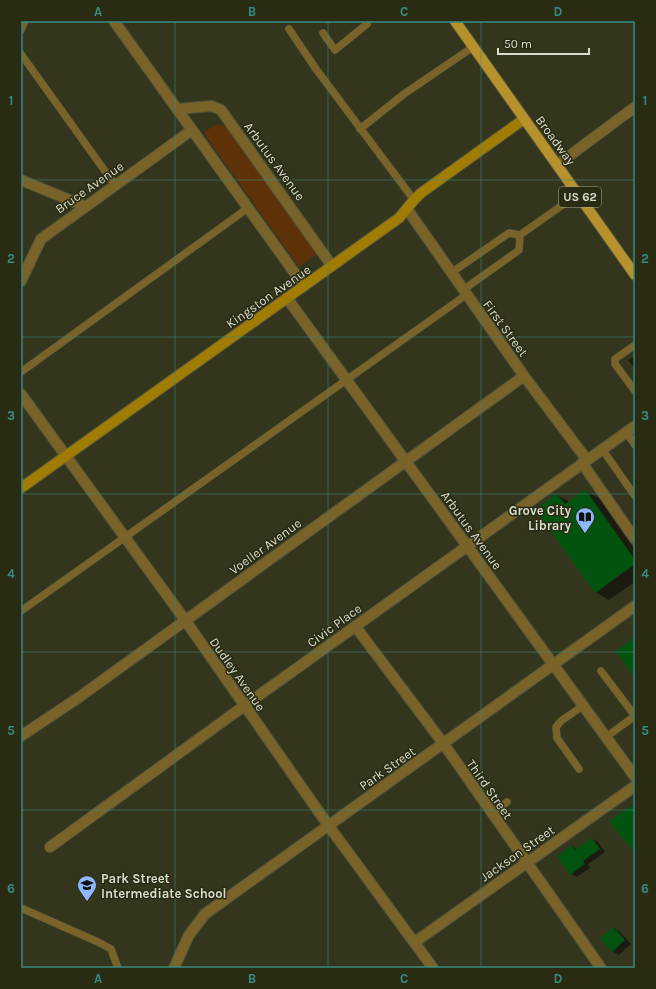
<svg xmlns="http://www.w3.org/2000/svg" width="656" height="989" font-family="Karla,sans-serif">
  <rect width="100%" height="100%" fill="#33361d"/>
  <!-- green -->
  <path fill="#5d3209" d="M218 124 229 128 317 254 299 267 207 138 205 131Z"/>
  <!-- shadow -->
  <path fill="#0007" d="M635 356V369L628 360Z
    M585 491 599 498 635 550V582L609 600 595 592 557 495 570 502Z
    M592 839 598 842 605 852 588 864 590 868 577 877 571 874 572 846 577 850Z
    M614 928 620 932 631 944 619 955 612 951Z"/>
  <!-- building -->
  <path fill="#035310" d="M585 489 635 560V564L595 593 535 509 557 494 565 504Z
    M635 637V678L616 651Z
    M631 806 635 813V852L617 832 609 821Z
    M592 838 600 849 583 861 585 864 570 875 557 856 572 845 575 850Z
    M613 927 625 940 612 952 600 939Z"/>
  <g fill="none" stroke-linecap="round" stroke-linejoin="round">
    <defs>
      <path id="lane" d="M289 29 316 69 414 200
        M21 30 25 21
        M323 33 335 50 367 24
        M21 54 115 185
        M360 129 404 94 473 47
        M451 273 509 233 520 235 578 194
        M463 290 519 250 520 235
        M635 345 615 359V364L635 391
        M21 372 248 208
        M626 432 635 445
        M602 449 635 496
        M21 611 466 295
        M601 671 635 716
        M606 737 635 716
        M579 769 557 738 556 727 561 721 584 705
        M491 814 507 802
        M21 908 98 942 111 949 118 968"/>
      <path id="street" d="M114 21 304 286
        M177 109 212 106 221 110 332 266
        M557 165 635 107
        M21 180 84 206
        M407 209 524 376 587 460
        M21 281 41 239 192 130
        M287 298 635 777
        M21 394 185 620 328 825 433 968
        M582 463 635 539
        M355 626 443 743 601 968
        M21 736 78 698 524 376
        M50 847 244 706 635 426
        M415 942 635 786
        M174 968 189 935 205 914 635 606"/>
      <path id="secondary" d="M21 488 399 218 414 200 421 193 524 119"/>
      <path id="primary" d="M455 21 635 275"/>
    </defs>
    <!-- lane casing -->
    <use href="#lane" stroke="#51543d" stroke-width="8"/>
    <!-- street casing -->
    <use href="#street" stroke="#51543d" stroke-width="12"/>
    <!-- secondary casing -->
    <use href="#secondary" stroke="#51543d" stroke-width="12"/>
    <!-- primary casing -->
    <use href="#primary" stroke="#51543d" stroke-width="12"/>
    <!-- lane -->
    <use href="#lane" stroke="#7a6329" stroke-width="7"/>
    <!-- street -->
    <use href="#street" stroke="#7a6329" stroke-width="10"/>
    <!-- secondary -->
    <use href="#secondary" stroke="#a17c03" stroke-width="10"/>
    <!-- primary -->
    <use href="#primary" stroke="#b7922c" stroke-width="10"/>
  </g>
  <!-- grid -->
  <path fill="none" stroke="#378a81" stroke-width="1" stroke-opacity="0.55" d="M175 21V968M328 21V968M481 21V968M21 180H635M21 337H635M21 494H635M21 652H635M21 810H635"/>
  <!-- icons -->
  <defs>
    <symbol id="library-pin" viewBox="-11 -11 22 30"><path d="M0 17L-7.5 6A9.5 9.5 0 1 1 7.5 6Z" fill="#8db9fc" stroke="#292c13"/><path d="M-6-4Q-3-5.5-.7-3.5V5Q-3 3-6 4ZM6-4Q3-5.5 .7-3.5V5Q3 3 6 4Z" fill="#111"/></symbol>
    <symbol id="school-pin" viewBox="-11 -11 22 30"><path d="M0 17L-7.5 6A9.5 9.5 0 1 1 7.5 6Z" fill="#8db9fc" stroke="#292c13"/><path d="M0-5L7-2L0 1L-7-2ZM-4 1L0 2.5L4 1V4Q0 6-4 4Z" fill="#111"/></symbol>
  </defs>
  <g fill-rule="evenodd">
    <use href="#library-pin" x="574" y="506" width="22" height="30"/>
    <use href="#school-pin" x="76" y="874" width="22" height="30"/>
  </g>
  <g text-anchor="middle" stroke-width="3" stroke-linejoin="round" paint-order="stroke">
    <!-- shield labels -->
    <rect fill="#292c13" stroke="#a4a795" stroke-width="1" x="559" y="187" width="42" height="20" rx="3"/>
    <g font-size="12" font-weight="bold" fill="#d9dccd">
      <text x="580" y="201">US 62</text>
    </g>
    <!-- street labels -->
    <g font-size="13" fill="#d9dccd" stroke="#292c13">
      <text transform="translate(556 140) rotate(54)" y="5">Broadway</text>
      <text transform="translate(275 161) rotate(54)" y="5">Arbutus Avenue</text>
      <text transform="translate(89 187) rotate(-35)" y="5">Bruce Avenue</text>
      <text transform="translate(268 296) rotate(-35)" y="5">Kingston Avenue</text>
      <text transform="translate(506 328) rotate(54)" y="5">First Street</text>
      <text transform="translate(472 530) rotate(54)" y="5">Arbutus Avenue</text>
      <text transform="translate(265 546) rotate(-36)" y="5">Voeller Avenue</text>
      <text transform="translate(334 625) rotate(-36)" y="5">Civic Place</text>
      <text transform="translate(238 674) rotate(55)" y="5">Dudley Avenue</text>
      <text transform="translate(387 768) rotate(-35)" y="5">Park Street</text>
      <text transform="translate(490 789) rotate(55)" y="5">Third Street</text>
      <text transform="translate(517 853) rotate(-35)" y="5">Jackson Street</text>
    </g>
    <!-- poi labels -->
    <g font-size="13" font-weight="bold" fill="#d9dccd" stroke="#292c13" text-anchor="end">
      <text x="571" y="515">Grove City<tspan x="571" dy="15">Library</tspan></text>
      <text x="101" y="883" text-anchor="start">Park Street<tspan x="101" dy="15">Intermediate School</tspan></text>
    </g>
  </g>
  <!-- border -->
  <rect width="656" height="989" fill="none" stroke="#292c13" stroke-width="44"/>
  <!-- scale -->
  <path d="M498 48v6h91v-6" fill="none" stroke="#d9dccd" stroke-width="2"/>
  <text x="504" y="48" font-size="12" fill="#d9dccd" stroke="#292c13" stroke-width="3" paint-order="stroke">50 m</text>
  <rect x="22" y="22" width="612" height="945" fill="none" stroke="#378a81" stroke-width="1.5"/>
  <g font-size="13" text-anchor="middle" font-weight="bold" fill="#378a81">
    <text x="98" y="16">A</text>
    <text x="252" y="16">B</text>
    <text x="404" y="16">C</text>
    <text x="558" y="16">D</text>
    <text x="11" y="105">1</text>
    <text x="645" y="105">1</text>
    <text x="11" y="263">2</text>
    <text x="645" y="263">2</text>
    <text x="11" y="420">3</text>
    <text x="645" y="420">3</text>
    <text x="11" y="578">4</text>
    <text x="645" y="578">4</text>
    <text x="11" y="735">5</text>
    <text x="645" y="735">5</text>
    <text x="11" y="893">6</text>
    <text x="645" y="893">6</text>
    <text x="98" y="983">A</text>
    <text x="252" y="983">B</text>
    <text x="404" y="983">C</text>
    <text x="558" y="983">D</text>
  </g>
</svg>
